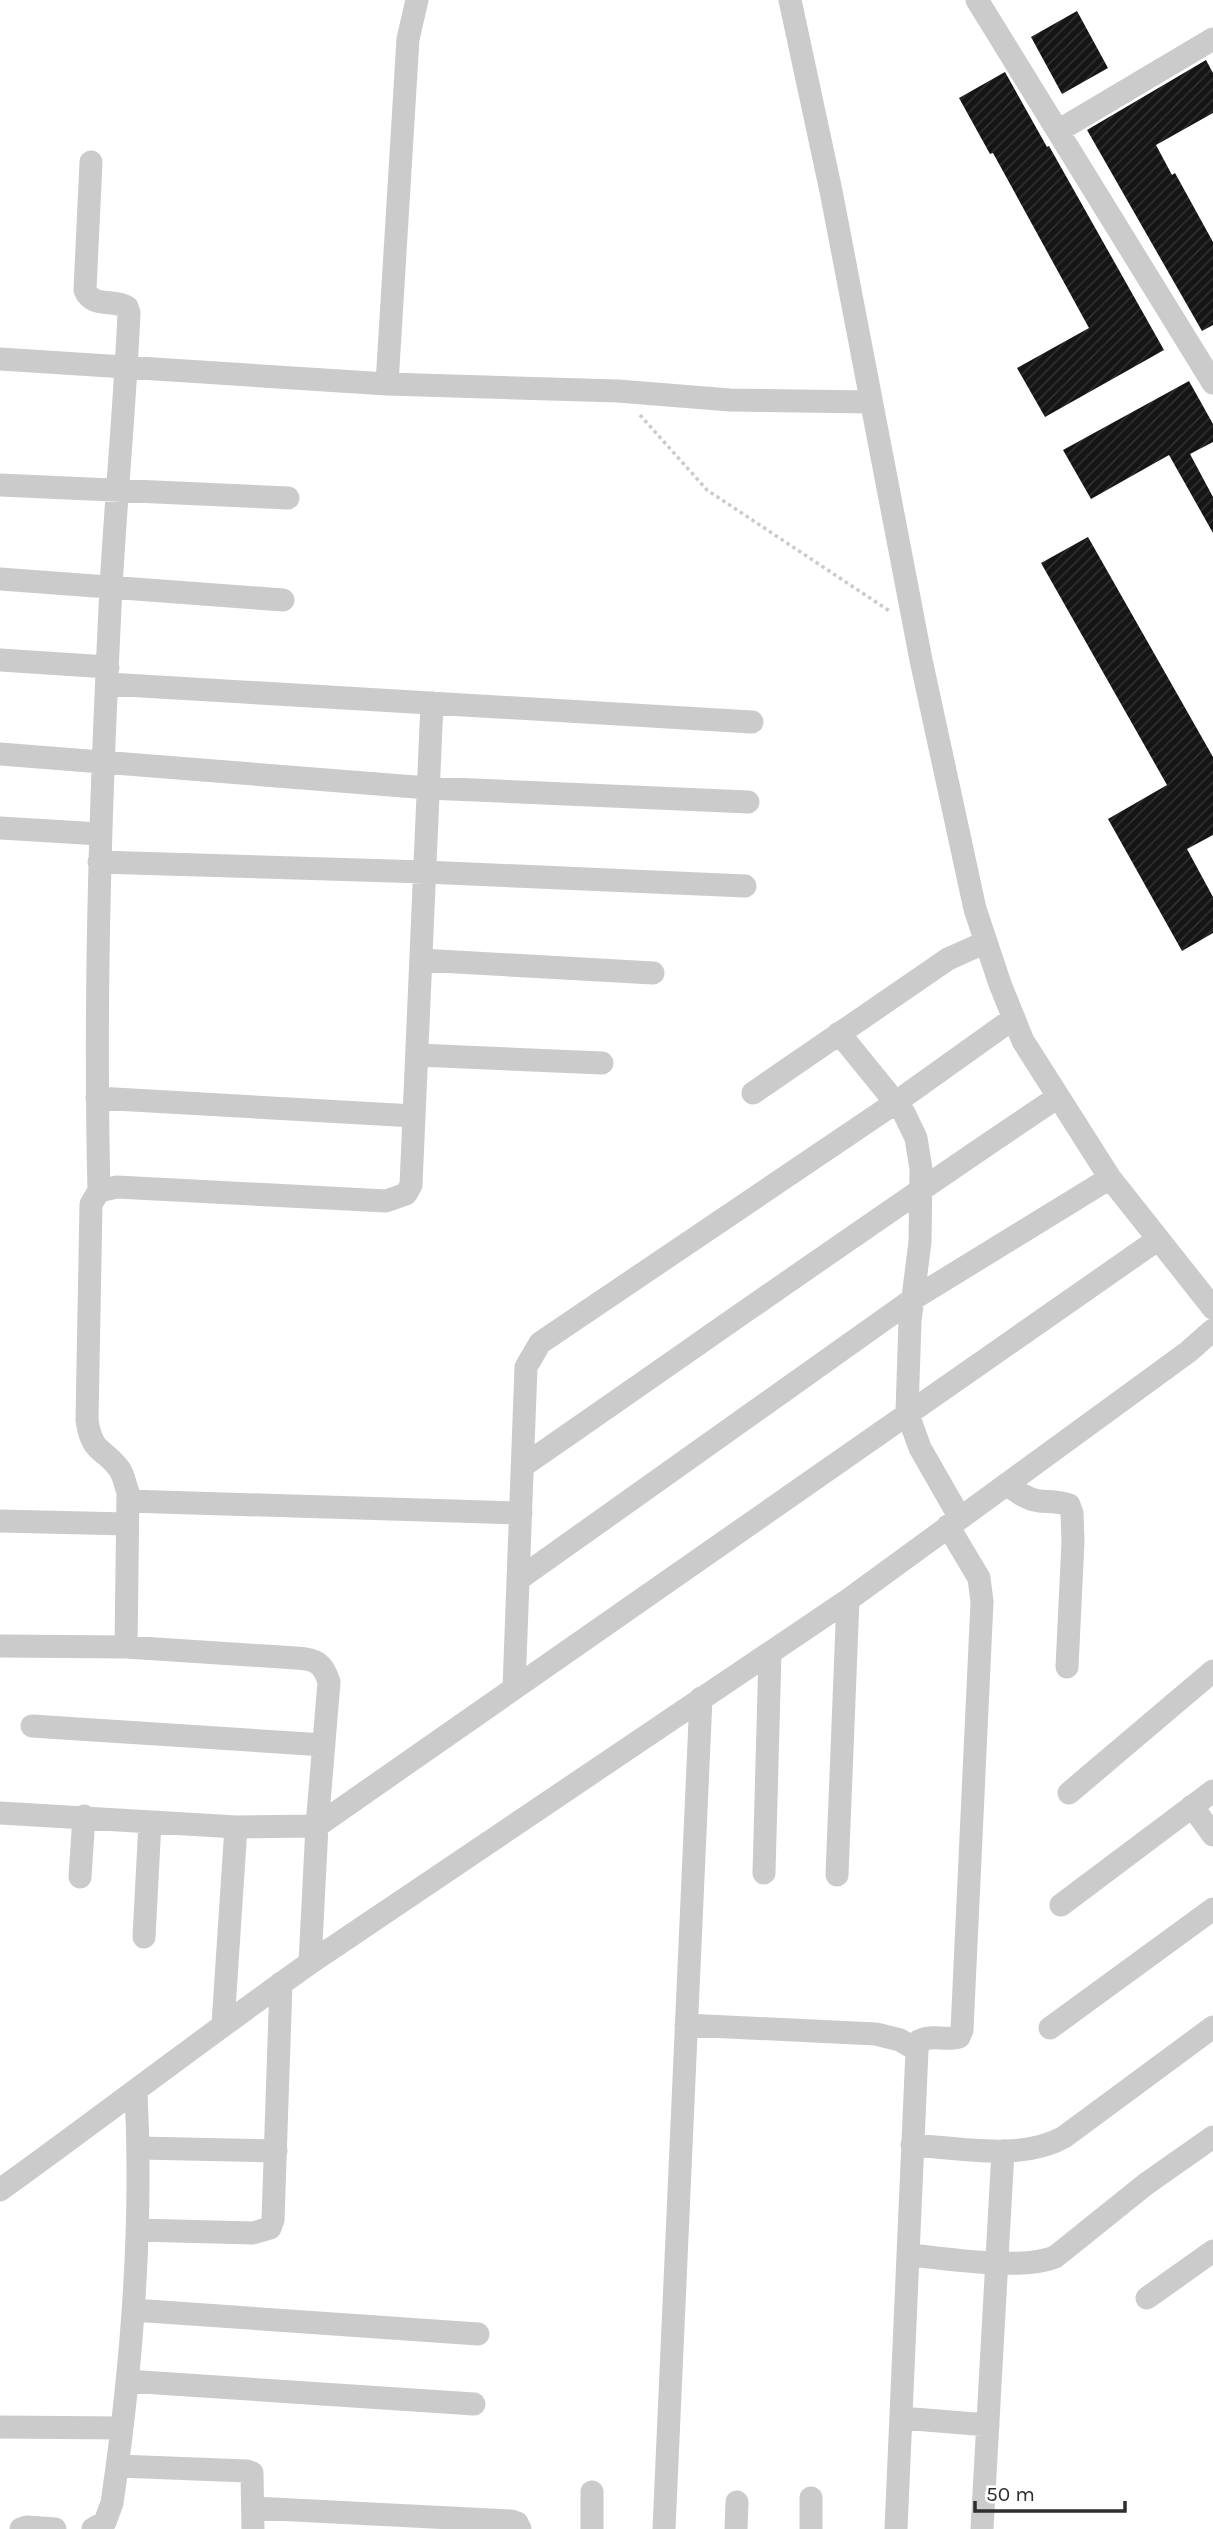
<svg xmlns="http://www.w3.org/2000/svg" width="1213" height="2529" font-family="Karla,sans-serif">
  <defs>
    <pattern id="building-hatch" width="6" height="6" patternUnits="userSpaceOnUse" patternTransform="scale(1.75)"><rect width="6" height="6" fill="#151515"/><path d="M-1 1l2-2M0 6l6-6M5 7l2-2" fill="none" stroke="#2f2f2f"/></pattern>
  </defs>
  <rect width="100%" height="100%" fill="#fff"/>
  <!-- building -->
  <path fill="url(#building-hatch)" d="M1077 11 1108 68 1062 94 1031 37Z
    M1206 60 1213 73V113L1156 145 1172 175 1175 173 1213 242V325L1202 331 1087 130Z
    M1005 72 1047 147 1049 146 1164 350 1045 417 1017 368 1089 328 993 153 990 154 959 98Z
    M1189 381 1213 424V442L1190 454 1213 497V533L1169 455 1091 499 1063 450Z
    M1088 537 1213 757V835L1187 849 1213 897V933L1182 951 1108 819 1167 785 1041 563Z"/>
  <g fill="none" stroke-linecap="round" stroke-linejoin="round">
    <!-- path -->
    <path stroke="#cbcbcb" stroke-width="3.5" stroke-dasharray="3.5 3.5" stroke-linecap="butt" d="M640 415 707 490 891 612"/>
    <!-- minor -->
    <path stroke="#cbcbcb" stroke-width="23" d="M790 0 831 191 921 660 975 909 1000 984 1023 1041 1110 1178 1213 1308
      M977 0 1213 383
      M1058 131 1213 39
      M91 162 85 290C92 308 113 299 127 307L129 313C125 405 116 496 111 588 101 788 94 989 99 1191
      M0 359 387 384 618 391 730 400 871 402
      M387 384 408 39 417 0
      M0 485 288 498
      M0 579 283 600
      M0 660 108 667
      M108 684 752 722
      M0 754 428 788 748 802
      M0 828 100 834
      M99 862 425 872 745 886
      M421 960 653 973
      M839 1033 904 1113 916 1138 921 1169 920 1242 910 1321 907 1412 920 1448 960 1518
      M417 1055 602 1063
      M753 1093 948 959 986 942
      M97 1098 414 1116
      M523 1466C701 1343 878 1217 1058 1097
      M1007 1484C1017 1492 1026 1499 1039 1501 1049 1502 1059 1501 1069 1505L1072 1513 1073 1542 1067 1667
      M128 1501 521 1513
      M0 1521 127 1524
      M519 1579 913 1299 1110 1178
      M0 1646 126 1647 296 1658C316 1659 323 1663 329 1682L317 1826 310 1963
      M126 1647 128 1492C125 1485 124 1476 120 1470 104 1447 92 1455 87 1420L91 1204 99 1191 117 1187 386 1201 406 1194 411 1185 432 703
      M514 1688 526 1367 540 1343 895 1103 1014 1018
      M32 1726 324 1745
      M1069 1793 1213 1671
      M1192 1806 1213 1835
      M0 1813 236 1827 317 1826 1157 1240
      M764 1873 770 1653
      M837 1875 848 1600
      M80 1877 84 1816
      M1061 1905 1213 1791
      M144 1937 150 1822
      M223 2024 236 1827
      M686 2025 876 2034 900 2040 917 2050
      M1050 2028 1213 1909
      M912 2145C959 2148 1022 2161 1064 2137L1213 2027
      M139 2148 276 2151
      M0 2190C104 2115 205 2037 310 1963L848 1600 1188 1352 1213 1330
      M137 2230 253 2233 270 2228 273 2220 281 1983
      M908 2255C946 2258 1020 2271 1055 2257L1146 2184 1213 2137
      M1147 2298 1213 2251
      M133 2310 478 2334
      M127 2381 474 2404
      M901 2418 988 2425
      M0 2427 122 2428
      M118 2466 247 2471 252 2473 253 2529
      M254 2508 511 2521 517 2523 520 2529
      M21 2529 27 2527 55 2529
      M93 2529 105 2522 112 2503C132 2367 143 2229 136 2092
      M592 2529V2492
      M664 2529 701 1698
      M736 2529 737 2502
      M811 2529V2498
      M896 2529 917 2050 919 2041C931 2034 946 2041 959 2037L962 2030 982 1602 979 1578 948 1526
      M982 2529 1003 2151"/>
  </g>
  <!-- scale -->
  <path d="M975 2501v10h150v-10" fill="none" stroke="#2e2e2e" stroke-width="3.5"/>
  <text x="986" y="2501" font-size="21" fill="#2e2e2e" stroke="#ffffff" stroke-width="5" paint-order="stroke">50 m</text>
</svg>
